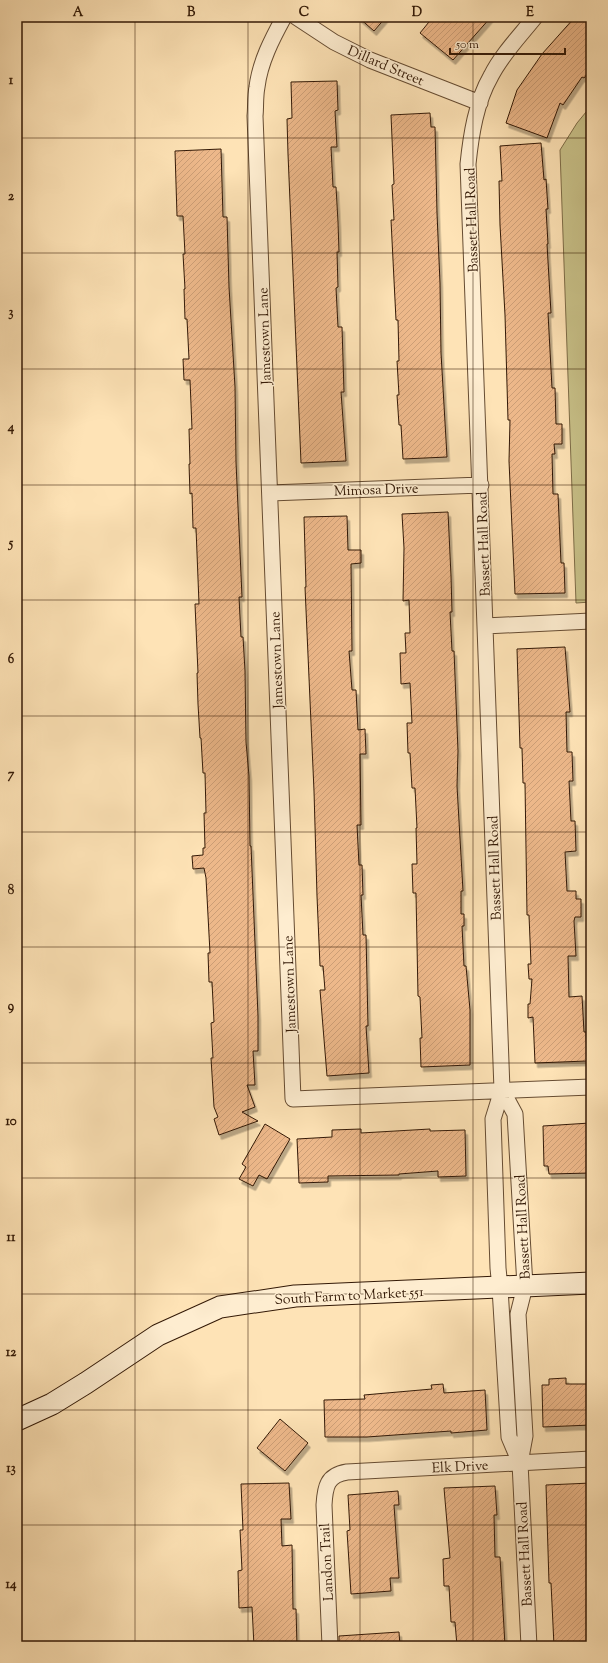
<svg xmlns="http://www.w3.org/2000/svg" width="608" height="1663" font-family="'Sorts Mill Goudy',serif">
  <defs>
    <pattern id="building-hatch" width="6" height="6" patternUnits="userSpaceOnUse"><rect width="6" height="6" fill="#edb88a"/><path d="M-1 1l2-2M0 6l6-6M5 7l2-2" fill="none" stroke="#cc9e76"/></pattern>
    <filter id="shadow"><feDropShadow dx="2.5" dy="4.5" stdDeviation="0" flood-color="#0004"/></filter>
  </defs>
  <rect width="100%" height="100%" fill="#fee3b6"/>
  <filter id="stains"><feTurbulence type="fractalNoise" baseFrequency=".005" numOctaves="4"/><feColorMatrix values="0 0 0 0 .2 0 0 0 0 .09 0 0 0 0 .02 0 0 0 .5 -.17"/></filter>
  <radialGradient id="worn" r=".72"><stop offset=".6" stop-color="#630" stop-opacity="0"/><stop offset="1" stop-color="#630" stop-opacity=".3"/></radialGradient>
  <!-- green -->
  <path fill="#c8c189" stroke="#7e6d48" d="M591 106V602L576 603 560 150 577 123Z"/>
  <!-- building -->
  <path fill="url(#building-hatch)" stroke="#331906" filter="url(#shadow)" d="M358 17H386L374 31Z
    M433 17H491L453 60 420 33Z
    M575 17H591V69L584 78 582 77 563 105 560 103 547 138 506 123 517 90 542 54Z
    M337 81 338 110 335 111 337 147H331L333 187H336L338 222 339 252H337L338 287 336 288 338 327H342L344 392H341L346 461 301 463 288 154 287 119 292 118 291 82Z
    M430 113 431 127H435L437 213 440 283 441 353 447 457 403 459 401 425H399L397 395H399L397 361H399L398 320H396L391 220H394L392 185 394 184 391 115Z
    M541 143 544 180 546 179 548 209H546L548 244H547L551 313H548L552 388H555L556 424H562V444H554L555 454H552L553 494H558L561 563H564L565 593 515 594 509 461 510 420H508L505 315 500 225 499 181H502L500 146Z
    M221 149 223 217H227L229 287 235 387 236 462 242 597H239L241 637H243L245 671 246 742 249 776 250 846H251L258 1016V1051H253L255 1085H247L255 1107 242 1112 258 1121 219 1135 214 1119 218 1117 214 1107 211 1058H213L211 1023 214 1022 212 982H209L208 953H210L206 878 204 868 193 869 192 856 203 855V848H205L204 813H206L205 773H203L201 738H200L198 704 197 673H198L195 604H199L196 528H193L192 493 190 494 189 464H190L189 429H192L190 380H184L183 359H189L187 319H185L184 289H185L183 254H185L183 216H177L175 151Z
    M448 512 451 576 452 612H450L452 651H454L458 751 457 786 463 891H461V914H464V926H462L464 966H466L470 1010V1065L421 1067 420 1038H422L420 997 418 996 416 893H413L412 864H417L416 828H417L415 788H412L410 753H408L407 723H412L410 683 401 684 400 653H406L405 633H410L409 600 403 601 404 548 402 514Z
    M347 516 348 550H361V563L351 564 352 651H349L352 690H356L358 730 365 729 366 754H360L361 825H357L359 865H362L363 895H361L363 935H366L368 1026H366L369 1073 327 1076 320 990H325L323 966H320L317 896 314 791 305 587H306L304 517Z
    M565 647 570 712H566L567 752H572L573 781H569L571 821H575L576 851 565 852 567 891H576V899H581V917H575L574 921 576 956H568L569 997 582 996 584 1032H586L587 1061 535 1063 533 1017 528 1018V1004H530L532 979H529L528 964H531L529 915H527L525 783H523L522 748H520L517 649Z
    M590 1123 591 1173 549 1174 548 1166H544L543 1126Z
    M265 1124 290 1139 267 1179 259 1175 253 1186 239 1179 246 1167 242 1164Z
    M361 1129V1133L430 1129V1131L465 1130 466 1176 438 1177V1171L399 1174V1175L328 1176V1182L299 1183 297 1139 332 1137V1130Z
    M566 1378V1384H591V1425L543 1427 542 1385H549V1379Z
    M443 1384 444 1393 485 1390 487 1430 451 1433V1431L367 1437H325L324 1400 365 1399 364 1395 432 1389 431 1385Z
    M280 1419 308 1443 285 1471 257 1448Z
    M289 1483 291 1519H281L282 1546 292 1545 293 1609H296L297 1646H254L252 1607 239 1608 238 1571 242 1570 240 1530H243L241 1484Z
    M591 1483V1646H554L551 1583H549L546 1485Z
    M495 1486 497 1515H494L495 1557H500L505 1646H457L455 1622H451L449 1586H444L443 1559 450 1558 444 1488Z
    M398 1491 399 1505H394L399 1578H390L391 1591 351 1594 347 1531 350 1530 348 1495Z
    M399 1632 400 1646H339V1636Z"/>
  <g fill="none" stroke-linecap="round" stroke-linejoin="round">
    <defs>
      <path id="street" d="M284 17C272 39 260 62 257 87 255 97 256 107 255 116L293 1099 591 1087
        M296 17 334 42 370 60 480 103
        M270 493 481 485
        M485 626 591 621
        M502 1090 515 1114 525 1286 518 1314 525 1436 520 1463 529 1646
        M520 1463 509 1437 500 1288 498 1268 493 1119 502 1090 468 164C471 135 476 102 491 76 502 54 520 36 535 17
        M330 1646 324 1505C325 1487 327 1475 347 1472L591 1459"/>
      <path id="secondary" d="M17 1420 52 1404 86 1383 158 1335 220 1307 295 1296 591 1283"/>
    </defs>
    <!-- street casing -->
    <use href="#street" stroke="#664c32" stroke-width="17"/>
    <!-- secondary casing -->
    <use href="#secondary" stroke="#331906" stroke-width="23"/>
    <!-- street -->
    <use href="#street" stroke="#feedd0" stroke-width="15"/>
    <!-- secondary -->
    <use href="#secondary" stroke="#feedd0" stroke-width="21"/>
  </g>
  <!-- grid -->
  <path fill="none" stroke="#331906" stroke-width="1" stroke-opacity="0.55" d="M135 17V1646M248 17V1646M360 17V1646M473 17V1646M17 138H591M17 253H591M17 369H591M17 485H591M17 600H591M17 716H591M17 832H591M17 947H591M17 1063H591M17 1178H591M17 1294H591M17 1410H591M17 1525H591"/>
  <g text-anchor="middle" stroke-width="3" stroke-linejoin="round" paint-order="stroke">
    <!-- street labels -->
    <g font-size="14" fill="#331906" stroke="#feedd0">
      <text transform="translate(386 65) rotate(23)" y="5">Dillard Street</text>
      <text transform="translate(471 220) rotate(-92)" y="5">Bassett Hall Road</text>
      <text transform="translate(264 336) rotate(-92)" y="5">Jamestown Lane</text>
      <text transform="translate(376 489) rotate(-2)" y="5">Mimosa Drive</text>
      <text transform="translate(483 544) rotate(-92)" y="5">Bassett Hall Road</text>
      <text transform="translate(276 660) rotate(-92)" y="5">Jamestown Lane</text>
      <text transform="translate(494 868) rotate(-92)" y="5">Bassett Hall Road</text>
      <text transform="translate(289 984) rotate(-92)" y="5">Jamestown Lane</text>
      <text transform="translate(522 1227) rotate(-93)" y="5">Bassett Hall Road</text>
      <text transform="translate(349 1295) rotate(-3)" y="5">South Farm to Market 551</text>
      <text transform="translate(460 1466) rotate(-3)" y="5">Elk Drive</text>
      <text transform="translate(524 1554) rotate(-93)" y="5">Bassett Hall Road</text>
      <text transform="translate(326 1562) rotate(-93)" y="5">Landon Trail</text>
    </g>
  </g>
  <!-- margin -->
  <rect width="608" height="1663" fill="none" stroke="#fee3b6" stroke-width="44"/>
  <!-- scale -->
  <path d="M450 48v6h115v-6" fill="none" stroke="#331906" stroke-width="2"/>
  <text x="456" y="48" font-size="12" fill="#331906" stroke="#feedd0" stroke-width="3" paint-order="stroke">50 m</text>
  <rect x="22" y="22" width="564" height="1619" fill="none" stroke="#331906" stroke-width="1.5"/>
  <g font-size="13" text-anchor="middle" font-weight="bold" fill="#331906">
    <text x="78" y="16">A</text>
    <text x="191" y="16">B</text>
    <text x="304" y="16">C</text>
    <text x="417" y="16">D</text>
    <text x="530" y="16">E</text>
    <text x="11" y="84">1</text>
    <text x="11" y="200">2</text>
    <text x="11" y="316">3</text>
    <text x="11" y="431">4</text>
    <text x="11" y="547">5</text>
    <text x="11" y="663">6</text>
    <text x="11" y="778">7</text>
    <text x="11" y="894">8</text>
    <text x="11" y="1010">9</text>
    <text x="11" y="1125">10</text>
    <text x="11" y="1241">11</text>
    <text x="11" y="1356">12</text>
    <text x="11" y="1472">13</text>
    <text x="11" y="1588">14</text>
  </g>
  <rect width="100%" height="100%" filter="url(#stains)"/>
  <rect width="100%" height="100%" fill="url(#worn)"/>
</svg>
